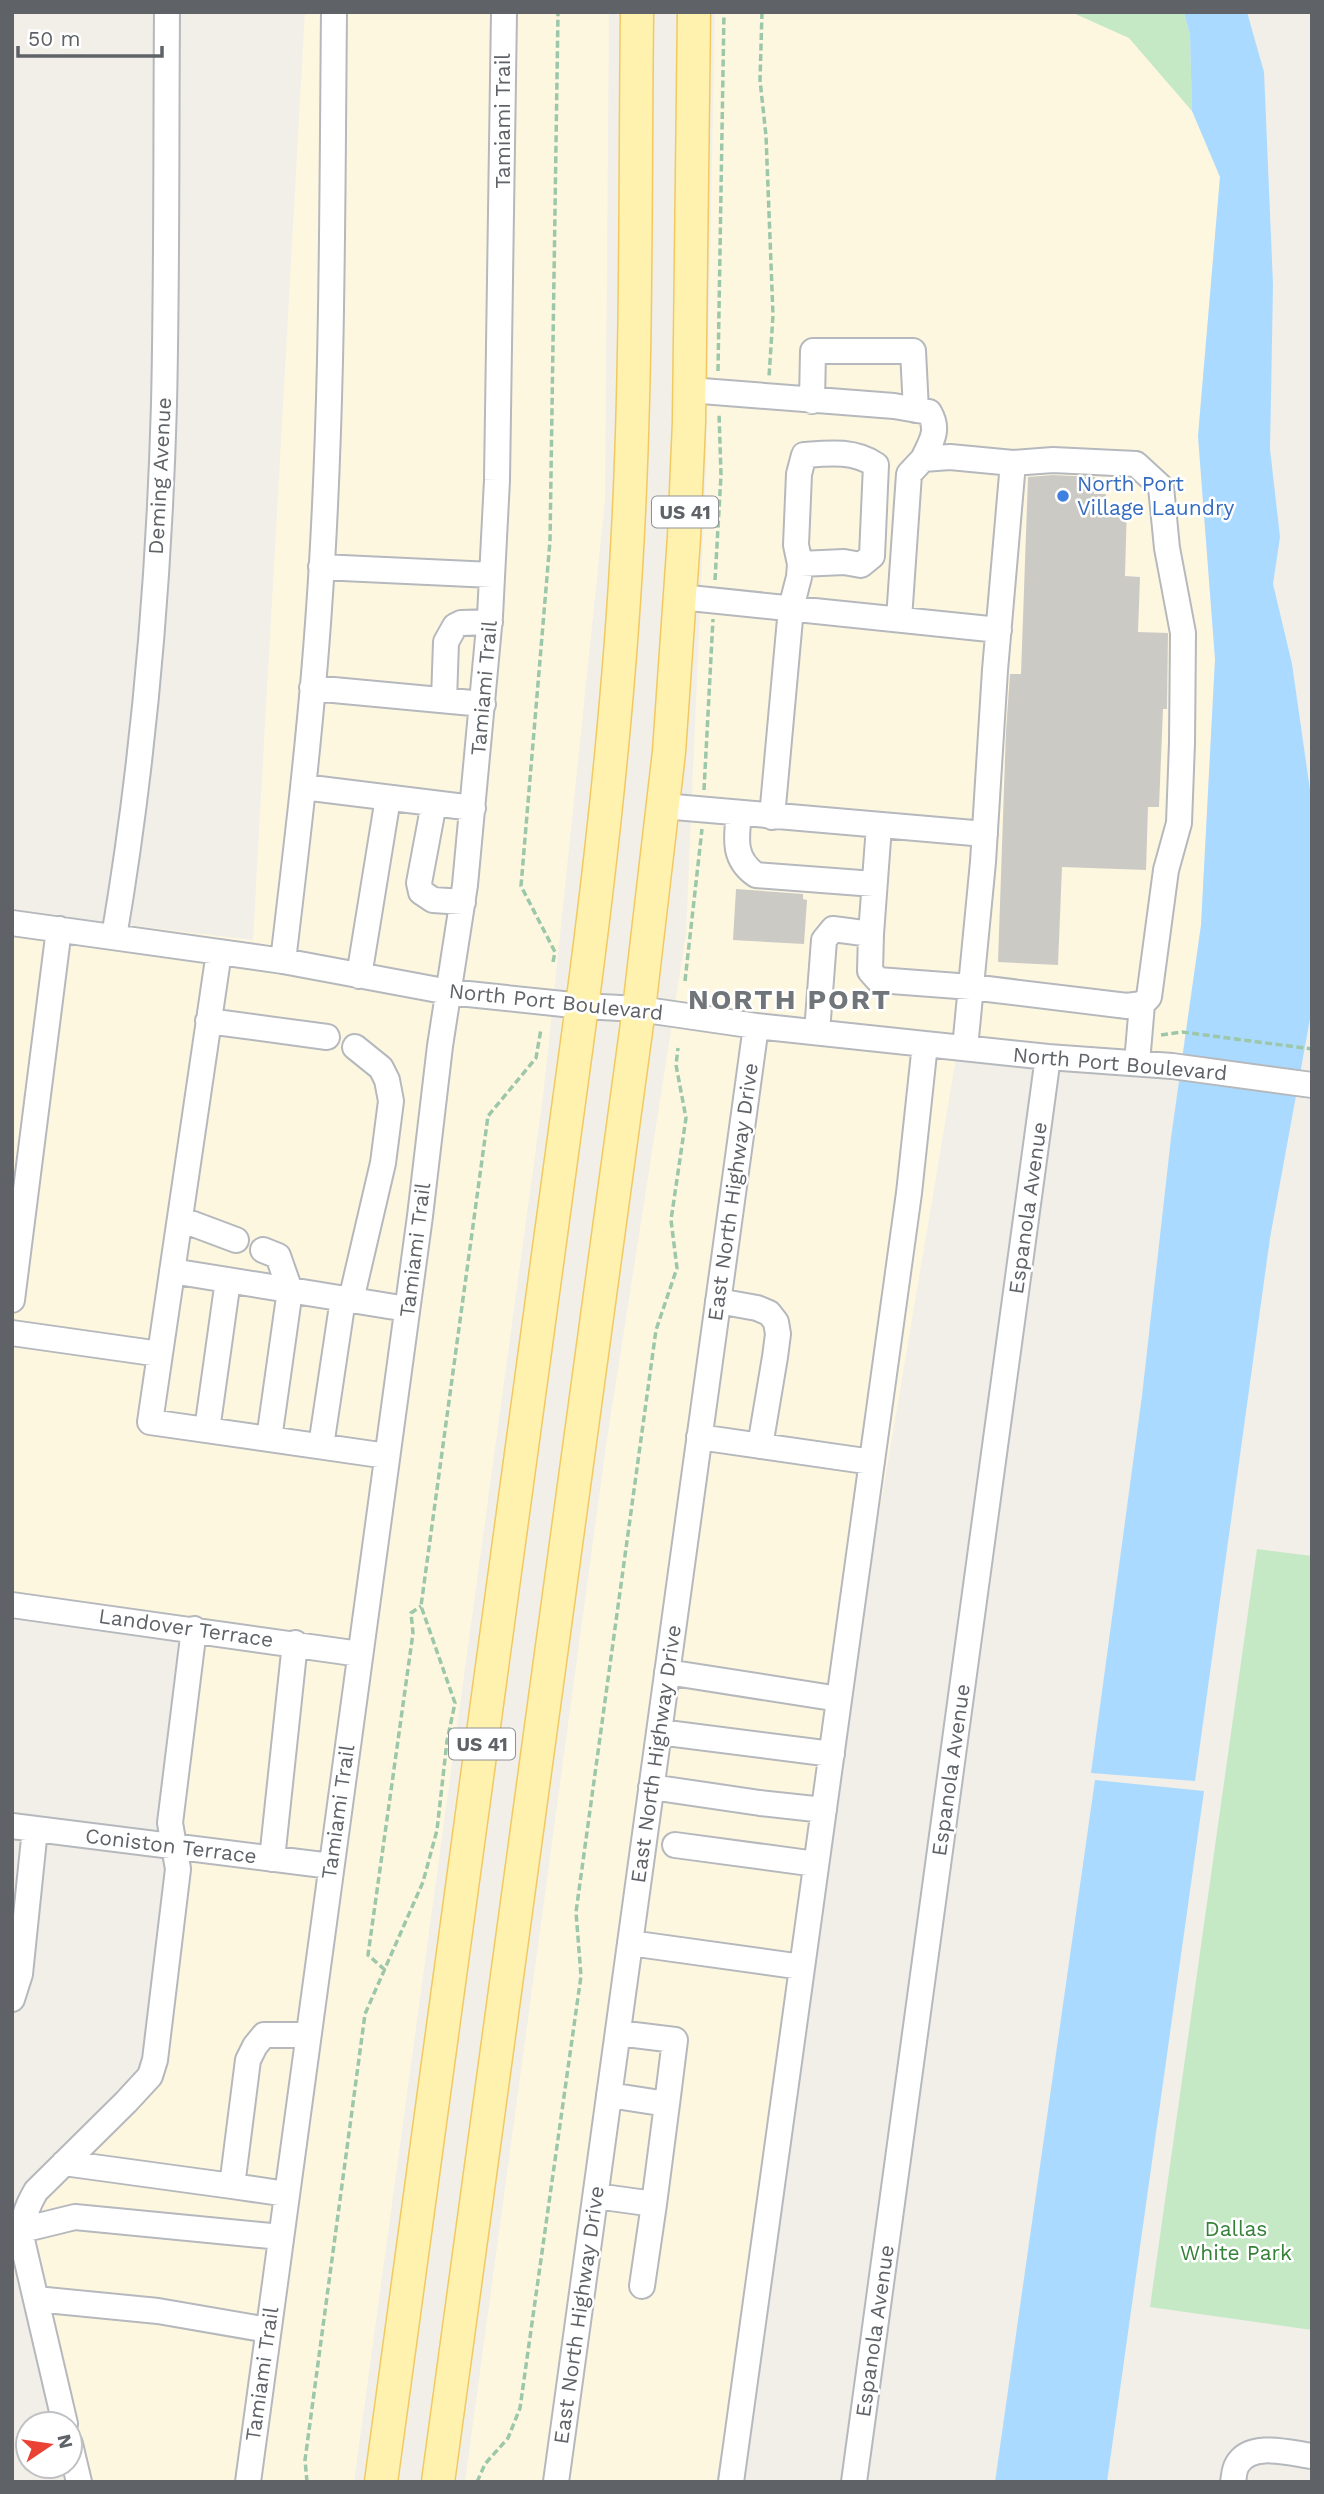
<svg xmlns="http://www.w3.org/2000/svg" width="1324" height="2494" font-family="'Work Sans',sans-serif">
  <rect width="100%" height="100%" fill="#f1efe8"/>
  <!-- commercial -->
  <path fill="#fef7e0" d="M305 12H493L486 480 479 616 454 884 440 980 127 928V925L253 940Z
    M515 12H609L605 500 554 993 462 983 476 885 491 744 502 616 509 480Z
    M715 12H1071L1129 38 1192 111 1220 177 1198 436 1215 659 1201 925 1182 1055 1050 1047 758 1015 675 1004 686 934 706 470Z
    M12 933 281 971 436 1000 351 1642 12 1594Z
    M458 1003 552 1013 543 1096 354 2482H258Z
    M672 1024 743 1034 545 2482H465L606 1446Z
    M765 1037 956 1058 716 2482H568Z
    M204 1641 348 1662 321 1855 184 1838 181 1822Z
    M188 1859 318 1875 236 2482H91L33 2239 36 2212 45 2197 135 2109Z"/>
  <!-- green -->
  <path fill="#c5e8c5" d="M1071 12H1184L1190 35 1192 111 1129 38Z
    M1257 1549 1312 1556V2330L1150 2307Z"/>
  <!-- water -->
  <path fill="#aadaff" d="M1184 12H1247L1264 72 1273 285 1270 449 1280 537 1273 584 1292 664 1310 790 1312 1008 1270 1238 1195 1781 1091 1773 1142 1396 1171 1138 1201 925 1215 659 1198 436 1220 177 1192 111 1190 35Z
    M1095 1780 1204 1791 1107 2482H995Z"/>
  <!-- building -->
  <path fill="#cccac5" d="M1053 475 1095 477 1094 494H1106L1105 504 1127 505 1125 576 1140 577 1138 632 1168 633 1167 709H1163L1159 807H1148L1146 870 1062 867 1058 965 998 962 1006 731 1010 674H1021L1028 477Z
    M736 889 803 894V899L807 900 804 944 733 940Z"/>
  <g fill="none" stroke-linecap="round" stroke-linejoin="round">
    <defs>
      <path id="minor" d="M689 390 894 406 929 412C940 430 931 442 923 459L950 457 1013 463 995 670 983 862 965 1048
        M812 401 813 351H913L916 410
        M321 567 492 575
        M680 597 999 630
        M899 619 909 474 923 459
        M312 688 483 704
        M444 700 446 642 455 626 461 623 490 622
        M303 787 473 808
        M434 803 419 883 421 892 433 900 463 902
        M663 806 985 834
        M739 814C736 839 733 859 756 875L874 884
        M772 817 791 608 799 577 800 564 796 545 799 474 804 455C829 453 854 450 876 465L872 556 861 565 844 562 800 564
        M12 923 283 961 449 992 582 1006 639 1009 756 1026 1048 1057 1172 1066 1312 1085
        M871 934 870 971 878 980 971 987 1127 1006 1142 1004 1149 997 1166 870 1179 823 1182 743 1183 633 1167 548 1161 487 1136 464 1053 460 1013 463
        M114 937C144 761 159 583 164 404 167 274 166 143 167 12
        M219 952 150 1422 387 1456
        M283 961C297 844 311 727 319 609 333 411 332 211 334 12
        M359 976 388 798
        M208 1021 327 1037
        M817 1032 824 940 833 929 871 934 879 826
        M1137 1063 1142 1004
        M180 1219 236 1240
        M263 1250 278 1256 290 1290 269 1439
        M172 1271 407 1309
        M12 1300 59 929
        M351 1300 383 1163 391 1101 387 1080 381 1068 355 1047
        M718 1301 757 1308 769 1313 776 1322 778 1334 775 1357 760 1446
        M12 1333 160 1354
        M207 1430 228 1280
        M699 1437 872 1462
        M321 1446 343 1299
        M12 1605 360 1654
        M667 1672 839 1699
        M659 1732 832 1754
        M651 1787 760 1803 824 1810
        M12 1826 331 1866
        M675 1845 816 1864
        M272 1859 295 1643
        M630 1943 802 1967
        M12 1999 20 1974 35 1829
        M618 2033 675 2040 667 2104
        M609 2095 667 2104 654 2204
        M64 2163 232 2186 248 2060 255 2046 264 2035H308
        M232 2186 287 2194
        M596 2196 654 2204 642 2286
        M22 2230 75 2217 281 2237
        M36 2299 158 2311 268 2330
        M65 2424 22 2240C22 2221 26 2208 36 2191L126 2102 150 2076 155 2060 178 1869 170 1823 194 1629
        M70 2444 79 2482
        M248 2482 420 1216 440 1046 465 885 490 616 497 480 504 12
        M556 2482 756 1026
        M731 2482 909 1193 925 1044
        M854 2482 1048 1057
        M1233 2482C1234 2477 1234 2470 1237 2465 1250 2441 1290 2453 1312 2456"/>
      <path id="major" d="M381 2482 582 1006C603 848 620 690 628 531 637 359 635 185 637 12
        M438 2482 639 1009 669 752 684 537 689 422 694 12"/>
    </defs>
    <!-- minor casing -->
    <use href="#minor" stroke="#b5b8bc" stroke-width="28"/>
    <!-- major casing -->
    <use href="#major" stroke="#f2c960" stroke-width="35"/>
    <!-- path -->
    <path stroke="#9cc7a9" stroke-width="3.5" stroke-dasharray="7 3.5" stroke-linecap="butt" d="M762 12 760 80 766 136 773 315 769 377
      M718 371 724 12
      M715 580 721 475 719 413
      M704 790 713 619
      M553 962 555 952 521 886 550 541 558 12
      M685 981 702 829
      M1161 1035 1182 1032 1312 1049
      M385 1970 368 1955 413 1633 411 1613 421 1606
      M307 2482 305 2460 365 2014 423 1882 437 1830 447 1741 455 1703 421 1606 488 1116 536 1058 541 1029
      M477 2482 485 2464 508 2438 520 2408 581 1976 576 1912 656 1330 677 1268 671 1220 686 1118 676 1065 678 1048"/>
    <!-- minor -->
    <use href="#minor" stroke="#fff" stroke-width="24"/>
    <!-- major -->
    <use href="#major" stroke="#fff2af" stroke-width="32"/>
  </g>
  <!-- markers -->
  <circle fill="#3f7fe0" stroke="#fff" stroke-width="2.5" cx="1063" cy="496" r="7"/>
  <g text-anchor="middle" stroke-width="5" stroke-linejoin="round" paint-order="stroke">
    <!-- shield labels -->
    <g fill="#fff" stroke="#8f9295" stroke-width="2">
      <rect x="652" y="496.5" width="66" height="31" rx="5"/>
      <rect x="449" y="1728.5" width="66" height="31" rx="5"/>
    </g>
    <g font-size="19" font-weight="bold" fill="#5f6368">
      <text x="685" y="519">US 41</text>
      <text x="482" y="1751">US 41</text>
    </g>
    <!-- street labels -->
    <g font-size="21" fill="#5f6368" stroke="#fff">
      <text transform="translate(503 121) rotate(-90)" y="7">Tamiami Trail</text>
      <text transform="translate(160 476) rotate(-87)" y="7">Deming Avenue</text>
      <text transform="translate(484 688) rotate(-85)" y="7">Tamiami Trail</text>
      <text transform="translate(556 1002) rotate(6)" y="7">North Port Boulevard</text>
      <text transform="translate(1120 1064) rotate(5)" y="7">North Port Boulevard</text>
      <text transform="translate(733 1192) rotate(-82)" y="7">East North Highway Drive</text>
      <text transform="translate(1028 1208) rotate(-82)" y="7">Espanola Avenue</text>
      <text transform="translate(415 1250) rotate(-83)" y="7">Tamiami Trail</text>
      <text transform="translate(186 1628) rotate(8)" y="7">Landover Terrace</text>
      <text transform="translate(656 1754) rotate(-82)" y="7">East North Highway Drive</text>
      <text transform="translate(951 1770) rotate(-82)" y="7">Espanola Avenue</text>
      <text transform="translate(338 1812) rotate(-82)" y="7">Tamiami Trail</text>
      <text transform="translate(171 1846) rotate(7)" y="7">Coniston Terrace</text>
      <text transform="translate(579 2315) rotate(-82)" y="7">East North Highway Drive</text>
      <text transform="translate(875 2331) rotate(-82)" y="7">Espanola Avenue</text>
      <text transform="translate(262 2374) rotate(-82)" y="7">Tamiami Trail</text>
    </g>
    <!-- shop labels -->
    <g font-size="21" fill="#366cbe" stroke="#fff" text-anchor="start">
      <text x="1077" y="491">North Port<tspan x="1077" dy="24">Village Laundry</tspan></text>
    </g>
    <!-- park labels -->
    <g font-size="21" fill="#348238" stroke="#fff">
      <text x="1236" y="2236">Dallas<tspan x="1236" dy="24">White Park</tspan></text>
    </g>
    <!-- district labels -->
    <g font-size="28" font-weight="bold" letter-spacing="2" fill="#70757a" stroke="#fff">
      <text x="790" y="1009">NORTH PORT</text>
    </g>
  </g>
  <!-- border -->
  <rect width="1324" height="2494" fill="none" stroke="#5f6368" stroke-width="28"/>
  <!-- north arrow -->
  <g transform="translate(49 2445) rotate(77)"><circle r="33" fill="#ffffff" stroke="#bfc1c3" stroke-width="2"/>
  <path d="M0-5L12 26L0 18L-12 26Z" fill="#ea4335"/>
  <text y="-10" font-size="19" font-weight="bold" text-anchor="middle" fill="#5f6368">N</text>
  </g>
  <!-- scale -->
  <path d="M18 46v10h144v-10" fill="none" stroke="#5f6368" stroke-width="3.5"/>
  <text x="28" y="46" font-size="21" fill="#5f6368" stroke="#ffffff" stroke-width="5" paint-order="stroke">50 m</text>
</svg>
